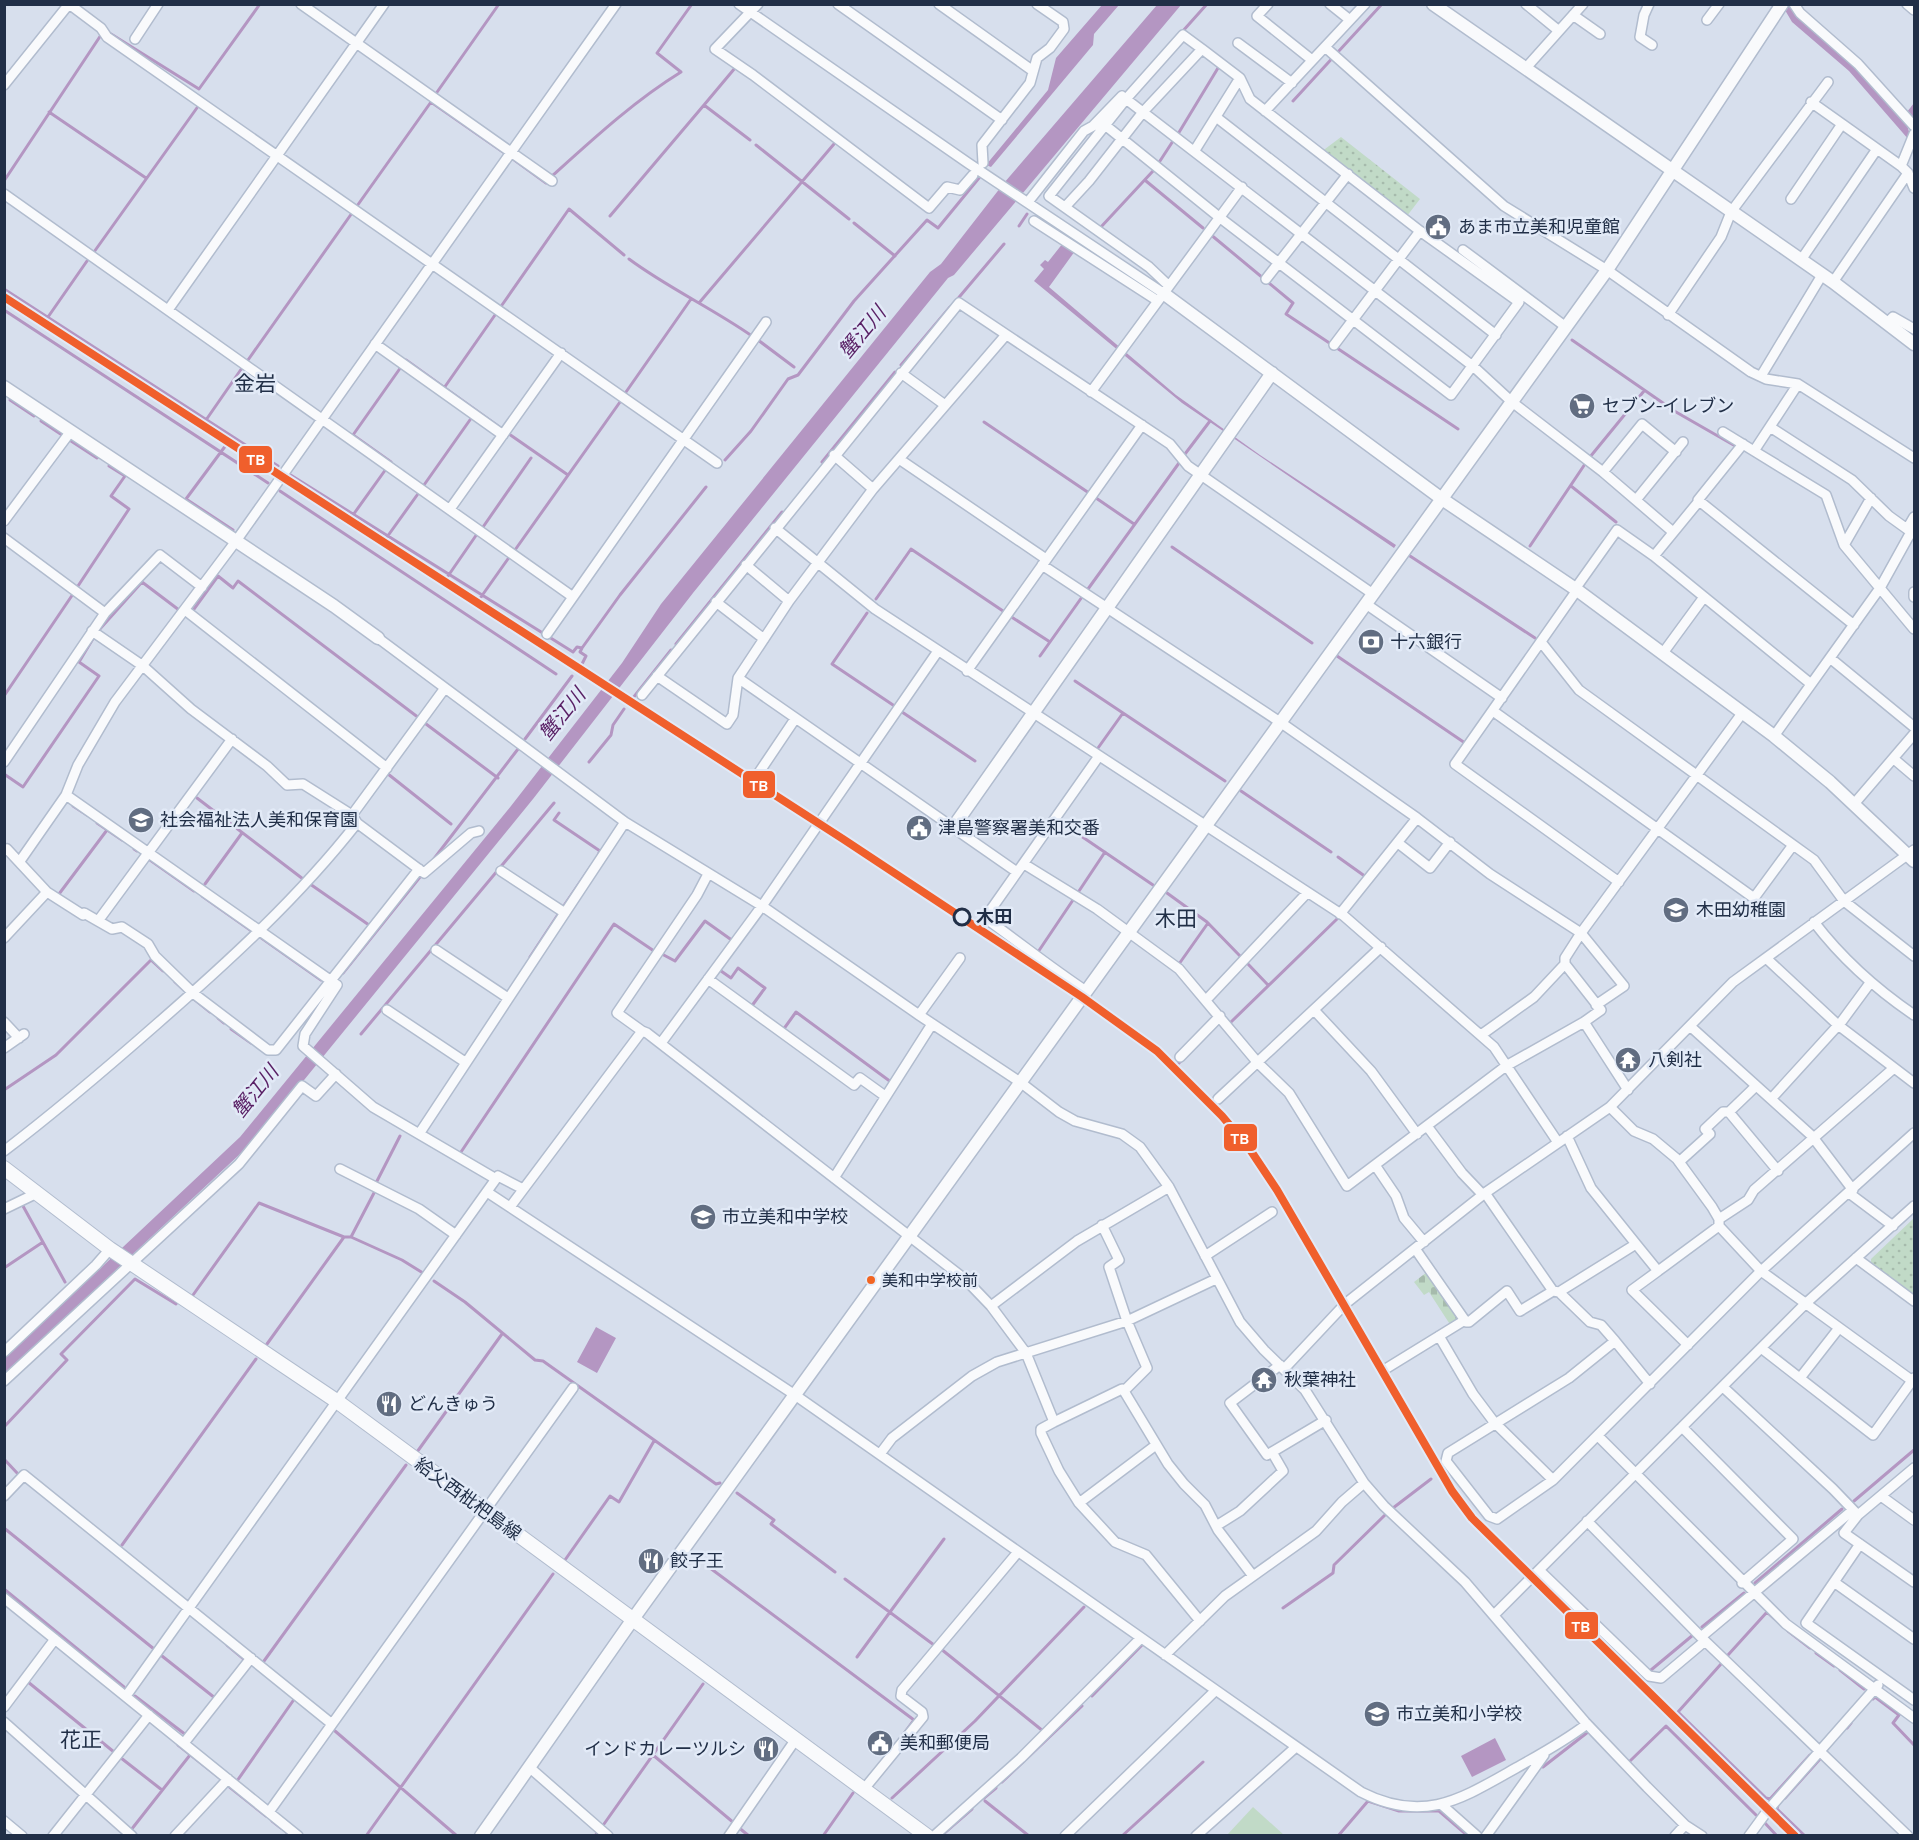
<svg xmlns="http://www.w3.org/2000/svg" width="1919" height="1840" font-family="Karla,'Noto Sans JP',sans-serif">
  <defs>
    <pattern id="cemetery-stones" width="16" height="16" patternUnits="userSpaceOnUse" patternTransform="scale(1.5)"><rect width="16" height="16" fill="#c1dac7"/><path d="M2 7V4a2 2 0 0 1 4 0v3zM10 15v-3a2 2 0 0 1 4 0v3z" fill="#a6bbac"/></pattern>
    <pattern id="park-dots" width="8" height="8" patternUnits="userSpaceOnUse" patternTransform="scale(1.5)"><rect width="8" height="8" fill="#c1dac7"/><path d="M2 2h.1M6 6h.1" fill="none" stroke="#a6bbac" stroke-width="1.8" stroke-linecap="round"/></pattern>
  </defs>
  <rect width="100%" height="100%" fill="#d7dfed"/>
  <!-- grass -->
  <path fill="#c1dac7" d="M1253 1807 1284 1835H1227Z"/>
  <!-- cemetery -->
  <path fill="url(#cemetery-stones)" d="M1427 1272 1462 1320 1451 1326 1429 1292 1424 1295 1414 1282Z"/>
  <!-- park -->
  <path fill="url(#park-dots)" d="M1341 137 1420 199 1407 216 1321 152Z
    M1914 1218V1295L1871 1264V1259Z"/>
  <!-- water -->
  <path fill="#b496c2" d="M1102 5H1119L1094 34 1093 45 991 167 986 165 1048 90 1056 58Z
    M1157 5H1181L954 275 948 278 693 593 533 799 256 1139 5 1374V1358L240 1137 511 806 622 663 661 604 930 272 941 264 1004 183Z
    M1782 5H1790L1856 65 1898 116 1907 112 1914 103V115L1907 125 1910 135 1909 140 1849 71 1792 22Z
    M1063 243 1075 251 1049 287 1176 395 1260 455 1396 545 1394 548 1182 403 1034 281 1044 269 1040 265 1045 260 1048 262Z
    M596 1327 616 1338 597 1373 577 1362Z
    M1495 1738 1506 1760 1472 1777 1461 1756Z"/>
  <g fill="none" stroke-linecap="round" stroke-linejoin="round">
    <!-- stream -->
    <path stroke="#b496c2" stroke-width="3" d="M1182 32 1207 4
      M111 34 199 89 260 4
      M435 95 499 4
      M1293 101 1382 4
      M704 105 735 68
      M49 112 146 178
      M1178 134 1218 68
      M756 145 849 219
      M513 159 546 183
      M1158 164 1173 141
      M552 176C593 139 634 101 681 72L657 53 692 4
      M4 181 101 35
      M1056 181 1074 158
      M1146 181 1203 228
      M357 206 431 102 503 152
      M610 216 704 105 750 140
      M854 223 895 256
      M1019 226 1027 214
      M1100 228 1153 171
      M1210 234 1293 303 1286 314 1458 429
      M94 252 199 105
      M629 259C668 288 712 308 752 336
      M4 289 278 466
      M955 302 1004 244
      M699 303 834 144
      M502 305 569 209 624 255
      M4 310 268 483
      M48 317 87 261
      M758 340 794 367
      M1572 340 1676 412 1737 447
      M248 360 352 213
      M406 360 502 429
      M901 365 950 307
      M444 388 495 315
      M626 392 691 299
      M10 400 34 416
      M206 420 242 368
      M41 421 62 435
      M984 422 1089 493
      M509 434 568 475
      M232 437 186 499 233 530
      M71 441 97 458
      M1185 454 1210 421
      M1590 457 1644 391
      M725 460 751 431 788 379 798 375 854 301 927 220 938 228 979 178
      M391 462 353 435 401 367
      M822 462 895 372
      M289 474 573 652 577 647 582 648
      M424 485 472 417
      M1571 486 1616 522
      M280 491 556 674
      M1096 498 1134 524
      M353 515 386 469
      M483 527 531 458
      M387 537 420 491
      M1530 546 1585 464
      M1172 547 1312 643
      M515 550 620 402
      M1410 556 1535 638
      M448 576 477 534
      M76 589 129 509 111 496 125 476 109 466
      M1088 589 1179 463
      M481 597 510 556
      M876 599 911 549 1003 611
      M194 609 218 576 233 588 238 581 419 718
      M867 613 832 664 896 707
      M1010 616 1050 642
      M99 630 142 582 179 610
      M676 644 782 512
      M1040 656 1082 597
      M1337 656 1465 743
      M582 664 586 656 580 652 582 648 620 595 706 487
      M1075 681 1225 781
      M4 696 73 594
      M633 698 671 650
      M902 712 975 761
      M426 724 498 778
      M525 739 572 676
      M1098 748 1123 713
      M589 762 611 735 613 725 624 709
      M4 774 23 787 99 676 79 662 94 637
      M388 774 451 824
      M1241 791 1331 852
      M197 798 303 879
      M73 806 87 815
      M559 813 554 820 600 851 599 853
      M1059 821 1153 885
      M97 823 122 840
      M134 849 137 851
      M1338 857 1366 877
      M150 860 194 891
      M433 860 518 749
      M205 884 242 833
      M310 884 369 925
      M1167 893 1207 922 1241 957
      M59 894 107 830
      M1077 894 1105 852
      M202 896 253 932
      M563 907 591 866
      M260 937 321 980
      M1038 952 1073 900
      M660 953 675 961 705 921 733 941
      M530 957 559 913
      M1247 963 1268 985
      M1179 964 1208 923
      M721 971 731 978 738 968 765 988 751 1007
      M343 973 420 877
      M175 982 185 991
      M194 999 210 1012
      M218 1018 224 1023
      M307 1018 326 995
      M1231 1022 1337 919
      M781 1028 783 1030 796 1012 891 1082
      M231 1029 251 1043
      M361 1034 554 803
      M1178 1064 1181 1061
      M4 1090 56 1055 151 960 163 971
      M461 1152 614 924 654 951
      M376 1183 400 1136
      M23 1206 65 1282
      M351 1237 402 1260 423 1273
      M4 1268 43 1242
      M434 1281 465 1302 535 1360 543 1361 716 1484 720 1483
      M193 1295 259 1203 344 1237
      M267 1344 344 1237H351L375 1191
      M4 1427 67 1360 61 1354 135 1279 176 1304
      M417 1452 502 1334
      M4 1459 18 1474
      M737 1493 774 1520 771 1524 835 1572
      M1854 1501 1914 1450
      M1393 1508 1431 1479
      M4 1528 154 1649
      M122 1545 256 1359
      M565 1560 610 1496 619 1502 654 1441
      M710 1568 914 1720 903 1735
      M845 1579 934 1645
      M1755 1583 1842 1509
      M4 1589 124 1687
      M1283 1608 1333 1573 1334 1565 1386 1514
      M890 1612 944 1539
      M1702 1627 1744 1593
      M1788 1631 1810 1648
      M227 1645 245 1660 244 1662
      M941 1649 1043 1731
      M1816 1653 1834 1666
      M1728 1655 1767 1612 1775 1619
      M162 1656 215 1698
      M857 1657 890 1612
      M264 1661 406 1465
      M1721 1664 1678 1712 1766 1798 1770 1799 1810 1755
      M1651 1670 1693 1635
      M1840 1670 1864 1689
      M28 1682 114 1752
      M135 1696 186 1735
      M1092 1696 1143 1644
      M1873 1699 1875 1697 1899 1715 1893 1723 1914 1745
      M1847 1728 1851 1723
      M335 1731 457 1836
      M178 1745 221 1779
      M653 1755 734 1823
      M121 1758 162 1790
      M1630 1761 1666 1726 1756 1815
      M1543 1767 1588 1732
      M237 1781 295 1698
      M1002 1782 1082 1706
      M227 1785 266 1816
      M892 1798 975 1721 1084 1607
      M984 1798 996 1788
      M1785 1798 1820 1759
      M985 1801 1029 1836
      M1778 1805 1777 1809 1805 1836
      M272 1821 281 1828
      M1764 1822 1777 1836
      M604 1824 703 1684
      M738 1827 749 1836
      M131 1830 190 1755
      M287 1833 290 1836
      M942 1835 972 1809
      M366 1836 553 1574
      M595 1836 597 1833
      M823 1836 853 1793
      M1122 1836 1203 1762
      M1338 1836 1368 1801 1399 1811H1439L1468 1836"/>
    <defs>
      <path id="minor" d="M69 4 101 28 107 37 717 463
        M301 4 552 181
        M739 4 968 163 1163 293
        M758 4 715 49 753 75 929 208 947 187 960 190 973 175
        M838 4 1002 120
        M939 4 1033 71
        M1268 4 1257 16 1312 60
        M1330 4 1350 20
        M1526 4 1559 31
        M1649 4 1644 15 1640 37 1652 45
        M1794 4 1800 13 1858 64 1914 126
        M1907 4 1914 10
        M1573 15 1600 34
        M1707 20 1719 4
        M135 39 158 4
        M1238 43 1292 83
        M1325 47 1504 206 1607 270 1751 372 1766 379 1798 384 1914 458
        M1525 69 1583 4
        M4 85 69 4
        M1811 102 1842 124
        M1265 111 1365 4
        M1216 117 1496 335
        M1105 125 1219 217 1451 395 1519 302 1420 231 1250 99 1240 78 1195 150
        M983 163 982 145 1030 83 1037 58 1050 48 1064 29 1063 22 1037 4
        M1908 173 1914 188
        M4 194 573 597 766 322
        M1791 199 1842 124 1901 166
        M1028 202 1084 131 1093 126 1122 96 1474 367 1512 402 1603 472 1673 532
        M1065 207 1089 181 1143 112 1202 49 1240 78
        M1034 221 1158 301
        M1463 250 1566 327
        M1801 260 1877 149
        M1266 279 1348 174
        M1833 282 1908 173 1901 166 1914 134
        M1169 286 1149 267 1049 196 1126 99 1183 35 1202 49
        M168 310 384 4
        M1668 315 1721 237 1731 212 1828 82
        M1887 323 1893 317 1914 329
        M1005 336 873 489 789 601 738 678 1017 872
        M375 344 503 435
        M1334 345 1420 231
        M901 373 945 405
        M1761 376 1822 275
        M1091 392 1242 187
        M1770 427 1852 480 1889 516 1914 534
        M1723 432 1754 451 1798 384
        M1743 444 1698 500 1854 625
        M1754 451 1826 495 1844 545 1871 498
        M834 455 873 489
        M899 459 1046 559
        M1603 472 1642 424 1676 452
        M1636 500 1683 442
        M450 509 561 353
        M4 521 71 431
        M775 528 875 609 1344 916 1494 1047 1557 1141
        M1907 529 1914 517
        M4 538 105 613
        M1844 545 1914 629
        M1654 556 1699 501
        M746 565 789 601
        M1575 589 1617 530 1654 556 1811 684
        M1577 590 1455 764 1619 882
        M1914 592V597
        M716 602 764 639
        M1366 604 1502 698
        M185 610 387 768
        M92 631 143 666 191 709 267 766 287 785 303 784 352 815
        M547 634 573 597
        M378 638 625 822 762 906 919 1015 1020 1082 1059 1112 1075 1121 1122 1134 1140 1147 1169 1187 1240 1322 1264 1350 1305 1390 1364 1483 1384 1506 1465 1582 1585 1722 1647 1787 1685 1825 1702 1836
        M1541 642 1579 690 1814 860 1844 901 1914 956
        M1663 653 1704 597
        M1830 658 1914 727
        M967 671 1142 425
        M657 676 727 724 733 715 738 678
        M445 688 352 815 357 823 424 873 471 833 479 831
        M642 695 959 303 1170 444 1188 466 1373 594
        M1493 711 1754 898 1793 845
        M1774 736 1880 588 1911 532
        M1894 759 1914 776
        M4 762 105 613 160 555 202 587
        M758 774 795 719
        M66 795 337 985 305 1034 303 1046 373 1107 496 1179
        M1854 804 1914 734
        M1398 843 1430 868 1450 842
        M4 851 7 849 47 892 83 915 84 913 112 929 122 927 148 944 155 956 193 993 268 1050H276L419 869
        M20 861 66 795 78 765 115 702 236 541 616 4
        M1024 864 1097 909 1179 969 1258 1063 1289 1093 1347 1186 1506 1066 1584 1022 1601 1010 1565 964V958L1581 933 1490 874 1417 818 1280 722 1042 565
        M501 871 565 913
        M1340 914 1417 818
        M98 921 232 739
        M1814 922C1843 960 1876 989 1914 1015
        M4 938 47 892
        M436 950 508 998
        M1766 958 1838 1025 1914 1083
        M708 979 854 1085 860 1078 885 1096
        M1086 991C1051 968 1019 942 985 918L1099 756
        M1207 999 1307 893
        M1596 1005 1624 986 1581 933 1743 712
        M387 1010 465 1062
        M1314 1010 1371 1071 1417 1134
        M919 1015 960 958
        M4 1022 19 1038
        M1584 1022 1628 1090
        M1691 1027 1812 1136 1853 1190
        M642 1031 617 1013 697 895 708 874
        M1481 1035 1534 997 1565 964
        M661 1043 762 906 938 651
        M4 1048 24 1034
        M1180 1057 1220 1016
        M1756 1086 1729 1112 1778 1171
        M1218 1099 1381 947
        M1771 1099 1842 1021 1870 983
        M1610 1107 1634 1131 1653 1139 1677 1159 1712 1207 1719 1219V1226L1761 1271 1914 1382
        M1427 1126 1462 1173 1483 1195
        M419 1134 625 822
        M1567 1136 1591 1188 1636 1244
        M4 1151C58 1110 108 1067 158 1023 229 961 299 897 357 823
        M1679 1162 1710 1134 1705 1129 1723 1112H1729
        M1375 1165 1396 1196 1404 1218 1424 1242
        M340 1169 419 1209 456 1235
        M834 1178 932 1024
        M487 1192 795 1395 1361 1792C1424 1824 1461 1799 1516 1768 1541 1754 1565 1741 1587 1724
        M1485 1193 1553 1291 1559 1292 1636 1244 1658 1271 1632 1290 1688 1345
        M1849 1193 1893 1226
        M510 1207 642 1031 647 1033 966 1280 991 1306 1026 1353 1054 1422 1041 1429V1433L1059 1471 1079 1503 1115 1542 1146 1555 1200 1621
        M4 1209 35 1194
        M1719 1219 1748 1200 1754 1190 1894 1068
        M1102 1225 1119 1260 1109 1267 1127 1321 1147 1368 1124 1391 1168 1464 1184 1484 1205 1505 1218 1530 1253 1576
        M1416 1250 1466 1322H1469L1507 1291 1520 1311 1553 1291
        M1205 1256 1272 1212
        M1856 1258 1914 1301
        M1658 1271 1719 1226
        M1559 1292 1590 1322 1601 1325 1615 1341
        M991 1306 1077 1241 1169 1187
        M1439 1336 1473 1394 1494 1422 1553 1480
        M1761 1348 1873 1435 1914 1378
        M4 1352 96 1265 110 1249
        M1280 1365 1230 1403 1267 1455 1326 1420
        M1387 1368 1465 1320
        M1284 1369 1345 1304 1485 1193 1610 1107 1733 982 1914 850
        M1800 1378 1839 1328
        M4 1381 239 1164 302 1086 316 1096 336 1074
        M1650 1384 1615 1341 1569 1378 1448 1453 1446 1461 1489 1516 1497 1519 1553 1480 1761 1271 1914 1133
        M1723 1387 1833 1489 1858 1515
        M1054 1422 1122 1389 1124 1391
        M1682 1427 1793 1539 1742 1583
        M1598 1436 1786 1624 1914 1718
        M880 1454 892 1438 972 1376 997 1362 1127 1321 1216 1279
        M1914 1468 1858 1515 1844 1533 1914 1582
        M4 1496 24 1475 332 1724
        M1881 1496 1914 1520
        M1079 1503 1156 1445
        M1587 1521 1705 1641 1908 1836
        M1216 1526 1240 1511 1283 1471 1272 1452
        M1860 1544 1806 1623 1914 1700
        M1539 1570 1649 1676 1661 1678 1705 1641
        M1834 1582 1914 1639
        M4 1598 298 1836
        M1494 1615 1805 1304 1914 1206
        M1701 1637 1853 1510
        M1165 1655 1225 1596 1316 1531 1342 1502 1364 1483
        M126 1696 498 1176 523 1189
        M4 1707 55 1639
        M4 1722 132 1836
        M184 1743 251 1658
        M529 1767 608 1836
        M864 1789 923 1717 922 1712 901 1696 902 1690 1018 1552
        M1442 1805 1477 1836
        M269 1812 573 1388
        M4 1821 22 1836
        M53 1836 149 1715
        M175 1836 228 1779
        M729 1836 796 1739
        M934 1836 1021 1758 1141 1638
        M1065 1836 1215 1691
        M1196 1836 1296 1747
        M1486 1836 1544 1755
        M1675 1836 1685 1825
        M1749 1836 1768 1810 1878 1685"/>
      <path id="tertiary" d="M1433 4 1833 282 1914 344
        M1163 293 1442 499 1577 590 1774 736 1830 782 1914 861
        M4 387 334 606 378 638
        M954 826 1272 373
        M481 1836 633 1619 1607 270 1782 4"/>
      <path id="secondary" d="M4 1168 110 1249 338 1402 927 1836"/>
    </defs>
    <!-- minor casing -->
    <use href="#minor" stroke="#b1bcce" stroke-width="12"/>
    <!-- tertiary casing -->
    <use href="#tertiary" stroke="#b1bcce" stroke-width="15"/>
    <!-- secondary casing -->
    <use href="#secondary" stroke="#b1bcce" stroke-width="16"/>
    <!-- minor -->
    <use href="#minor" stroke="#f9fafc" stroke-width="9"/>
    <!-- tertiary -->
    <use href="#tertiary" stroke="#f9fafc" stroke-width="12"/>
    <!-- secondary -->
    <use href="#secondary" stroke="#f9fafc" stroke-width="14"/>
    <defs>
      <path id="rail-1" d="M4 297 843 839 1082 997 1157 1051 1222 1116 1249 1148 1277 1190 1452 1491 1472 1518 1795 1836"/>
    </defs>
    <!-- rail-1 casing -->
    <use href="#rail-1" stroke="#e2eaf7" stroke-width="12"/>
    <!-- rail-1 -->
    <use href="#rail-1" stroke="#f05f2c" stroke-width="8"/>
  </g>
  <!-- icons -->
  <defs>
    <symbol id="civic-disc" viewBox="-11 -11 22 22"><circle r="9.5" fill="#616d81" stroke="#e2eaf7"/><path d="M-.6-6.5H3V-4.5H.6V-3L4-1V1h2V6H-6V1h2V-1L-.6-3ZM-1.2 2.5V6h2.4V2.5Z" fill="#fff"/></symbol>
    <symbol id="supermarket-disc" viewBox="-11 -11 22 22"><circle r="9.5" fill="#616d81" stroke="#e2eaf7"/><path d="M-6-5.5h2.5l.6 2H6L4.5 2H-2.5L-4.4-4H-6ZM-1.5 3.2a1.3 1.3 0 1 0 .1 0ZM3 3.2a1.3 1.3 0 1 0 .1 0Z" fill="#fff"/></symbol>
    <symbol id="bank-disc" viewBox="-11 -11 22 22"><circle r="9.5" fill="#616d81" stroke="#e2eaf7"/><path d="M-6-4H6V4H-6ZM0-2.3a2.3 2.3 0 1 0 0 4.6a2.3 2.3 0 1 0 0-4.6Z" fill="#fff"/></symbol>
    <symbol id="school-disc" viewBox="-11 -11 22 22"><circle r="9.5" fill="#616d81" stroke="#e2eaf7"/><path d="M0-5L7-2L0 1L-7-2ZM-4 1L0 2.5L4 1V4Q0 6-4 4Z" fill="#fff"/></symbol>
    <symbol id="temple-disc" viewBox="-11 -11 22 22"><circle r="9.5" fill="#616d81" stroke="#e2eaf7"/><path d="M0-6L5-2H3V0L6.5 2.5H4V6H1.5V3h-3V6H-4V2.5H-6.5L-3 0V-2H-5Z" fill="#fff"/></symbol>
    <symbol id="restaurant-disc" viewBox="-11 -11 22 22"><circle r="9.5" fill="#616d81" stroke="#e2eaf7"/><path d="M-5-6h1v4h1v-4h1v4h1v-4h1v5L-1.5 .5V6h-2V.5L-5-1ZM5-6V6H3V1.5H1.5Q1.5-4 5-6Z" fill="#fff"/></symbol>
  </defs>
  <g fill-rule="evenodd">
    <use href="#civic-disc" x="1423" y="212" width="30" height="30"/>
    <use href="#supermarket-disc" x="1567" y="391" width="30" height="30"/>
    <use href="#bank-disc" x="1356" y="627" width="30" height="30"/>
    <use href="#school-disc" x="126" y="805" width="30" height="30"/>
    <use href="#civic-disc" x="904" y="813" width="30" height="30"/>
    <use href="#school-disc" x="1661" y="895" width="30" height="30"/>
    <use href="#temple-disc" x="1613" y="1045" width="30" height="30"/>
    <use href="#school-disc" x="688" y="1202" width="30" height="30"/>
    <use href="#temple-disc" x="1249" y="1365" width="30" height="30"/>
    <use href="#restaurant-disc" x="374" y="1389" width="30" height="30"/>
    <use href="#restaurant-disc" x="636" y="1546" width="30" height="30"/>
    <use href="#school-disc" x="1362" y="1699" width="30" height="30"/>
    <use href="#civic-disc" x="865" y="1728" width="30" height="30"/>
    <use href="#restaurant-disc" x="751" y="1734" width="30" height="30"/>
  </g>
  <!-- markers -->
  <circle fill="#e2eaf7" stroke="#212f47" stroke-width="3" cx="962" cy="917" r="8"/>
  <circle fill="#f26522" stroke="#e2eaf7" stroke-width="2" cx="871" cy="1280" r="5"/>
  <g text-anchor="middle" stroke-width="5" stroke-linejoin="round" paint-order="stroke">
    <!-- bus labels -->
    <g font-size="16" fill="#212f47" stroke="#e2eaf7" text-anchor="start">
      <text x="882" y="1286">美和中学校前</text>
    </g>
    <!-- poi labels -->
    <g font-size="18" fill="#212f47" stroke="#e2eaf7" text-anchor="start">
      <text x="1458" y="233">あま市立美和児童館</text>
      <text x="1602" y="412">セブン-イレブン</text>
      <text x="1390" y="648">十六銀行</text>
      <text x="160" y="826">社会福祉法人美和保育園</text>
      <text x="938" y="834">津島警察署美和交番</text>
      <text x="1696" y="916">木田幼稚園</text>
      <text x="1648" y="1066">八剣社</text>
      <text x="722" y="1223">市立美和中学校</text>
      <text x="1284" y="1386">秋葉神社</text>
      <text x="408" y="1410">どんきゅう</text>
      <text x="670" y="1567">餃子王</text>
      <text x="1396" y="1720">市立美和小学校</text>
      <text x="900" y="1749">美和郵便局</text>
      <text x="746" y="1755" text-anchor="end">インドカレーツルシ</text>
    </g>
    <!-- stop labels -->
    <g font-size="18" font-weight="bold" fill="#212f47" stroke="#e2eaf7" text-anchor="start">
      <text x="976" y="923">木田</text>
    </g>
    <!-- street labels -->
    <g font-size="18" fill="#212f47" stroke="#e2eaf7">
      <text transform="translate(468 1499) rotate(36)" y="6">給父西枇杷島線</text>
    </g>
    <!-- water labels -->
    <g font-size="20" font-style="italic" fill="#581e64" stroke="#e2eaf7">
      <text transform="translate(862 332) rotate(-50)" y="7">蟹江川</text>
      <text transform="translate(562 714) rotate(-51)" y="7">蟹江川</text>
      <text transform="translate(255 1091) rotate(-51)" y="7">蟹江川</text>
    </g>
    <!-- quarter labels -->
    <g font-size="21" fill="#212f47" stroke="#e2eaf7">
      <text x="255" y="391">金岩</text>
      <text x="1176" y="926">木田</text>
      <text x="81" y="1747">花正</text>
    </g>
  </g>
  <g stroke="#e2eaf7" stroke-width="2">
    <rect x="238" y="445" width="35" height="29" rx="6" fill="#f05f2c"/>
    <rect x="742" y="770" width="34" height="29" rx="6" fill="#f05f2c"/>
    <rect x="1223" y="1123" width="35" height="29" rx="6" fill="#f05f2c"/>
    <rect x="1564" y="1611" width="35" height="29" rx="6" fill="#f05f2c"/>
  </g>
  <g font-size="16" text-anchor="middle" font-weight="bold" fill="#fff">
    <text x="256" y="465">TB</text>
    <text x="759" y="791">TB</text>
    <text x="1240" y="1144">TB</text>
    <text x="1581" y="1632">TB</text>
  </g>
  <!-- border -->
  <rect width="1919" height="1840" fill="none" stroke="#212f47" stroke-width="12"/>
</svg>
